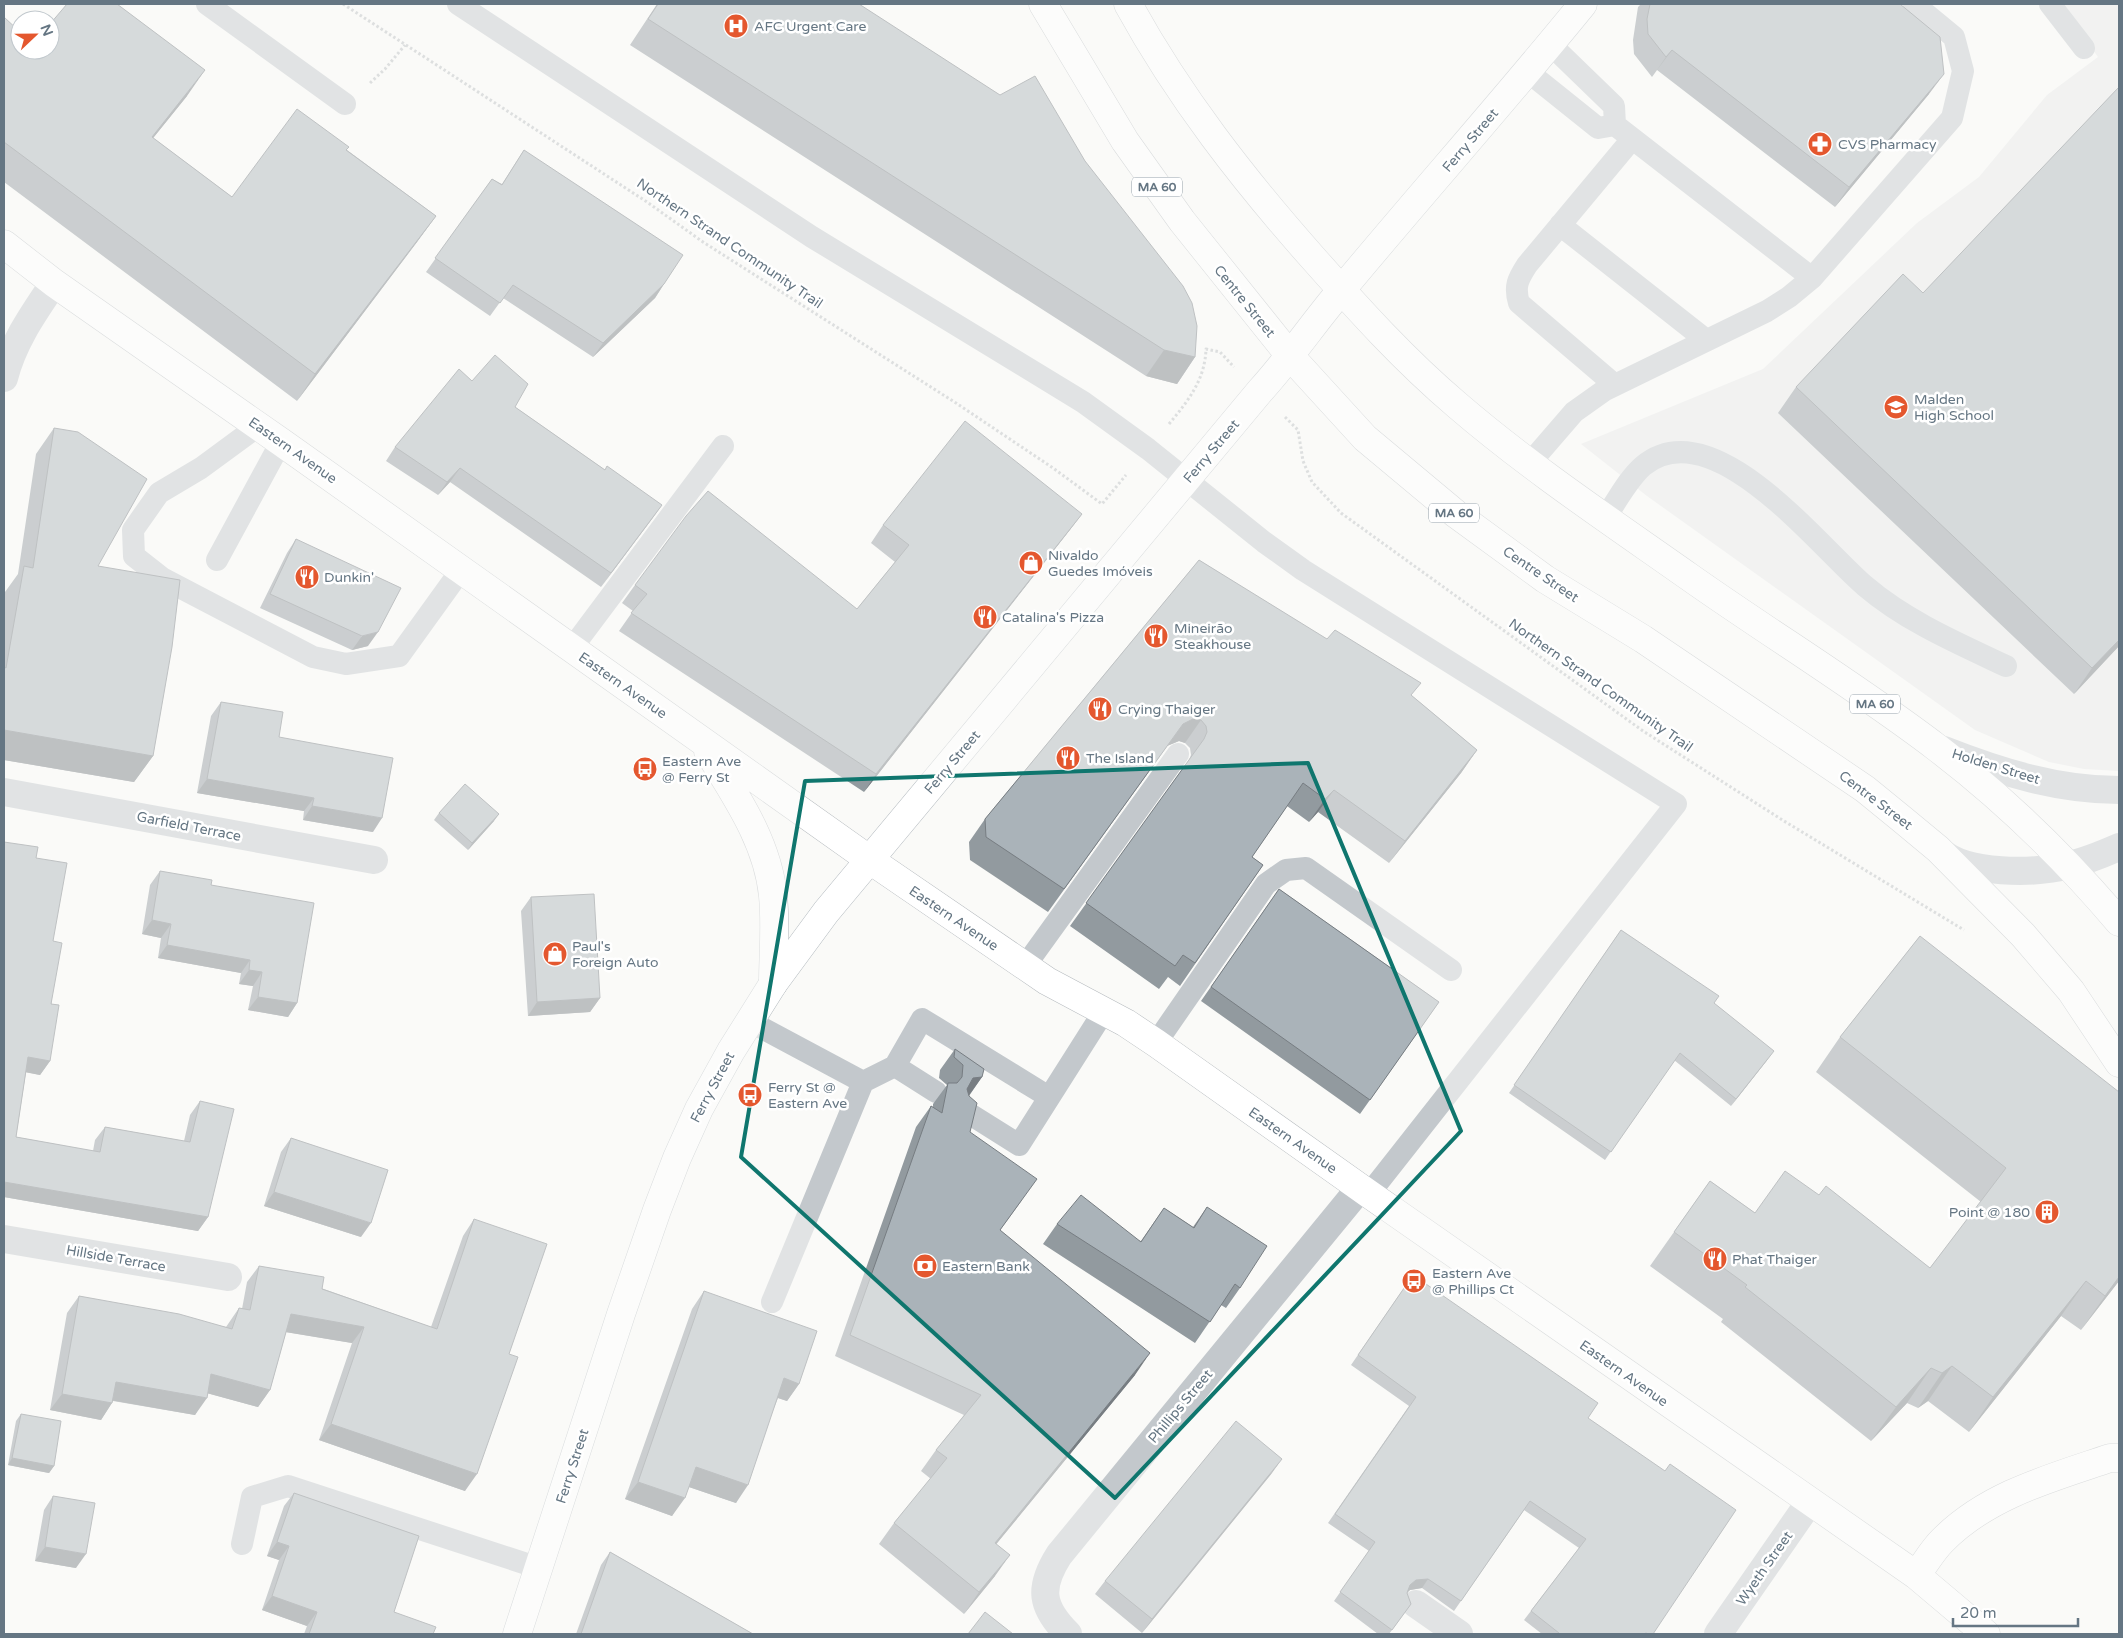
<svg xmlns="http://www.w3.org/2000/svg" width="2123" height="1638" font-family="'Varela Round',sans-serif">
  <rect width="100%" height="100%" fill="#fafaf8"/>
  <!-- built -->
  <path fill="#e8e9e9" d="M2061 4H2119V771L2084 769 2049 762 1975 730 1647 496 1581 444 1763 369 1917 223 1979 177 2047 95 2098 57Z"/>
  <g fill="none" stroke-linecap="round" stroke-linejoin="round">
    <defs>
      <path id="secondary" d="M517 1634 621 1314 657 1210 677 1158 699 1109 731 1051 773 984 826 912 1260 391C1290 358 1314 322 1343 288 1422 193 1505 100 1583 4"/>
      <path id="primary" d="M1043 4 1125 141 1182 221 1291 357 1365 438 1456 514 1545 579 1643 639 1865 789 1903 820 1938 849 2023 935 2071 991 2119 1063
        M1128 4C1179 97 1243 179 1313 258 1359 310 1404 360 1457 405 1529 467 1610 521 1688 576 1770 634 1856 686 1936 747 2003 798 2065 858 2119 922
        M4 244 54 283 281 442 870 860 1047 981 1126 1023 1156 1043 1369 1194 1916 1575 1986 1634
        M708 751C735 795 768 842 773 896 776 925 773 955 773 984
        M1916 1575C1925 1564 1932 1551 1942 1541 1987 1495 2051 1478 2110 1458H2119"/>
    </defs>
    <!-- secondary casing -->
    <use href="#secondary" stroke="#b3babf" stroke-width="29"/>
    <!-- primary casing -->
    <use href="#primary" stroke="#b5babe" stroke-width="29"/>
    <!-- path -->
    <path stroke="#bbbfc2" stroke-width="3" stroke-dasharray="2.5 2.5" stroke-linecap="butt" d="M343 4 647 202 703 242 956 403 1053 468 1102 504 1126 475
      M370 83 385 69 405 45
      M1285 417 1298 430 1303 461 1312 482 1341 513 1643 731 1784 821 1964 930
      M1169 424C1188 401 1205 380 1206 349L1220 352 1234 367"/>
    <!-- service -->
    <path stroke="#c3c8cc" stroke-width="22" d="M207 4 345 104
      M458 4 812 237 1083 402 1148 449 1264 542 1303 570 1676 804 1369 1194
      M2050 4 2084 48
      M1550 44 1614 106 1615 125
      M1527 71 1598 128 1615 125 1812 278 1952 118 1963 71 1954 37 1914 4
      M1560 225 1706 340
      M1615 385 1519 303C1514 286 1518 279 1527 265L1632 139
      M258 426 201 468 159 493 133 530 134 556 162 578 313 657 346 664 399 656 461 570
      M1530 463 1574 412 1605 390 1767 311 1789 297 1812 278
      M1605 518C1617 501 1628 479 1643 466 1712 408 1819 547 1865 586 1906 621 1957 643 2006 666
      M217 560 281 442
      M572 648 723 446
      M1025 966 1178 754
      M749 1021 863 1082
      M1156 1043 1266 884 1286 870 1306 868 1451 970
      M895 1066 936 1092
      M965 1111 1019 1145 1104 1011
      M772 1302 863 1082 895 1066 922 1019 1049 1097
      M242 1544 252 1497 288 1486 539 1568"/>
    <!-- minor -->
    <path stroke="#c3c8cc" stroke-width="28" d="M4 378C13 342 33 314 54 283
      M4 792 374 860
      M4 1239 228 1277
      M1416 1604 1459 1634
      M1068 1634C1041 1607 1038 1588 1059 1555L1360 1188
      M1718 1634 1809 1503"/>
    <!-- tertiary -->
    <path stroke="#c3c8cc" stroke-width="28" d="M1944 750C2000 772 2058 790 2119 790
      M1939 850C1965 875 2036 874 2069 865 2086 861 2103 854 2119 847"/>
    <!-- secondary -->
    <use href="#secondary" stroke="#fff" stroke-width="28"/>
    <!-- primary -->
    <use href="#primary" stroke="#fff" stroke-width="28"/>
  </g>
  <!-- wall -->
  <path fill="#929a9f" d="M657 4H859L1195 357 1177 384 1146 376 630 45Z
    M1641 4H1900L1929 94 1835 207 1657 70 1652 77 1634 54 1633 40 1638 7Z
    M4 17 20 50 187 96 153 138 232 197 347 150 436 216 417 242 297 401 4 182Z
    M524 150 664 284 655 298 593 357 503 298 490 316 426 272 492 179 502 184Z
    M1923 293 2119 646 2074 694 1778 413 1796 387Z
    M472 381 515 407 605 470 662 505 601 587 450 482 438 495 386 461 395 447Z
    M54 428 98 566 153 756 134 782 4 760V601L5 592 18 574 36 454Z
    M1082 514 1069 531 864 792 619 631 633 611 622 603 635 585 857 609 895 562 871 543 883 525Z
    M296 539 368 646 352 650 260 608 287 553Z
    M1199 560 1412 696 1477 750 1461 773 1389 863 1318 812 1309 822 1287 806 1252 857 1263 865 1180 986 1168 977 1159 989 1070 926 1189 760 1191 755 1190 748 1185 743 1179 741 1167 746 1048 912 970 860 969 842 985 819Z
    M221 702 373 832 303 820 304 811 197 793 211 716Z
    M439 813 494 821 468 850 434 820Z
    M36 858 53 941 50 1061 40 1075 26 1072 16 1137 93 1151 95 1140 105 1127 184 1141 190 1115 200 1101 208 1217 198 1231 4 1197Z
    M160 871 211 885 297 1003 288 1017 248 1010 253 986 239 984 241 973 158 958 161 938 142 934 150 885Z
    M1279 889 1439 1002 1360 1114 1201 1001Z
    M531 897 600 998 590 1012 528 1016 521 911Z
    M1621 930 1714 1003 1768 1059 1731 1106 1674 1060 1605 1160 1509 1093Z
    M1920 936 2119 1281 2081 1330 2061 1316 1969 1432 1928 1401 1918 1408 1907 1403 1871 1441 1721 1322 1723 1319 1650 1266 1710 1181 1755 1213 1819 1195 1930 1268 1981 1202 1816 1072 1840 1037Z
    M955 1049 982 1077 969 1096 970 1132 1022 1200 1000 1230 1135 1375 996 1544 995 1576 964 1614 879 1544 894 1523 931 1479 921 1471 936 1450 964 1415 835 1356 916 1127 931 1106 933 1107V1104L947 1085 939 1078 940 1070Z
    M291 1138 361 1237 264 1206 281 1152Z
    M1207 1207 1240 1288 1226 1308 1221 1305 1195 1343 1043 1244 1057 1224 1141 1241 1164 1208 1193 1227Z
    M474 1219 509 1354 465 1491 319 1440 352 1343 286 1332 270 1390 258 1407 207 1393 195 1415 113 1401 101 1420 50 1410 67 1313 79 1296 226 1327 239 1308 242 1309 247 1282 259 1266 431 1327 463 1236Z
    M1413 1275 1588 1418 1653 1634H1542L1524 1620 1579 1548 1524 1510 1454 1611 1422 1588 1410 1590 1407 1593 1411 1604 1389 1634H1378L1334 1601 1369 1551 1328 1523 1409 1406 1351 1365Z
    M704 1291 799 1384 787 1401 778 1398 736 1503 689 1487 672 1516 625 1499 692 1309Z
    M21 1414 54 1466 49 1473 8 1465 16 1421Z
    M1272 1473 1142 1633 1095 1594 1105 1581Z
    M294 1493 394 1612 433 1634H304L307 1626 262 1610 279 1560 267 1556 284 1506Z
    M53 1496 76 1568 35 1561 44 1510Z
    M610 1552 753 1634H576L601 1565Z"/>
  <!-- shaded-wall -->
  <path fill="#777d82" d="M1672 50 1657 70 1652 77 1666 57Z
    M205 70 187 96 133 163 152 137Z
    M1944 74 1929 94 1835 207 1849 187Z
    M436 216 417 242 297 401 315 374Z
    M664 284 655 298 593 357 603 343Z
    M1164 350 1195 357 1177 384 1146 376Z
    M460 468 450 482 438 495 447 482Z
    M662 505 652 519 601 587 611 573Z
    M1082 514 1069 531 864 792 876 774Z
    M378 632 368 646 352 650 362 636Z
    M2119 640V646L2074 694 2092 668Z
    M1195 718 1201 720 1185 743 1179 741 1167 746 1048 912 1183 724Z
    M4 730 153 756 134 782 4 760Z
    M1477 750 1461 773 1389 863 1405 841Z
    M207 779 314 798 304 811 197 793Z
    M1334 790 1318 812 1309 822 1325 799Z
    M312 806 382 818 373 832 303 820Z
    M499 814 494 821 468 850 472 843Z
    M152 920 171 924 161 938 142 934Z
    M167 945 250 960 241 973 158 958Z
    M249 970 262 972 253 986 239 984Z
    M258 997 297 1003 288 1017 248 1010Z
    M600 998 590 1012 528 1016 537 1002Z
    M1774 1051 1768 1059 1731 1106 1736 1099Z
    M28 1057 50 1061 40 1075 19 1071Z
    M982 1077 967 1098 958 1100 973 1078Z
    M4 1182 208 1217 198 1231 4 1197Z
    M274 1192 371 1223 361 1237 264 1206Z
    M2119 1277V1281L2081 1330 2105 1296Z
    M2086 1281 2061 1316 1969 1432 1993 1397Z
    M291 1314 364 1327 352 1343 279 1331Z
    M1150 1353 1135 1375 980 1564 995 1543Z
    M1952 1366 1928 1401 1918 1408 1942 1373Z
    M1931 1368 1907 1403 1871 1441 1896 1407Z
    M211 1374 270 1390 258 1407 199 1391Z
    M784 1378 799 1384 787 1401 772 1396Z
    M116 1382 207 1398 195 1415 104 1399Z
    M62 1394 112 1403 101 1420 50 1410Z
    M331 1424 477 1474 465 1491 319 1440Z
    M12 1458 54 1466 49 1473 8 1465Z
    M1282 1459 1272 1473 1142 1633 1152 1619Z
    M696 1467 748 1485 736 1503 683 1485Z
    M638 1482 685 1498 672 1516 625 1499Z
    M277 1542 289 1546 279 1560 267 1556Z
    M45 1547 86 1554 76 1568 35 1561Z
    M1010 1555 995 1576 964 1614 979 1592Z
    M1428 1579 1422 1588 1410 1590 1404 1595 1410 1585 1416 1580Z
    M272 1596 317 1612 307 1626 262 1610Z"/>
  <!-- building -->
  <path fill="#aab3b9" stroke="#777d82" d="M67 4H117L205 70 152 137 232 197 297 109 349 147 346 150 436 216 315 374 4 142V17L20 32V50H50V24Z
    M658 4H859L1000 95 1035 76 1085 161 1183 286 1192 303 1197 326 1195 357 1164 350 648 19Z
    M1650 4H1900L1940 37 1944 74 1849 187 1672 50 1666 57 1648 34 1647 19Z
    M2119 87V640L2092 668 1796 387 1903 274 1923 293Z
    M524 150 683 255 664 284 603 343 513 285 500 303 435 258 492 179 502 185Z
    M495 355 528 384 515 407 605 470 607 466 662 505 611 573 460 468 447 482 395 447 459 369 472 381Z
    M965 421 1082 514 876 774 631 613 647 594 635 585 686 516 708 491 857 609 909 545 883 525Z
    M54 428 78 432 147 479 98 566 180 580 172 647 153 756 4 730V667L6 668 24 566 33 568Z
    M296 539 401 588 378 632 362 636 270 594Z
    M1199 560 1327 639 1335 630 1421 683 1411 695 1477 750 1405 841 1334 790 1325 799 1303 783 1252 857 1263 865 1195 963 1183 955 1175 966 1086 903 1204 739 1207 732 1206 726 1201 720 1195 718 1183 724 1064 889 986 837 985 819Z
    M221 702 283 712 279 737 393 758 382 818 312 806 314 798 207 779Z
    M465 784 499 814 472 843 439 813Z
    M4 842 38 847 36 858 67 863 53 941 62 943 51 1004 59 1005 50 1061 28 1057 16 1137 100 1152 105 1127 190 1142 200 1101 234 1109 208 1217 4 1182Z
    M160 871 212 880 211 885 314 903 297 1003 258 997 262 972 249 970 250 960 167 945 171 924 152 920Z
    M1279 889 1439 1002 1370 1100 1211 987Z
    M594 894 600 998 537 1002 531 897Z
    M1621 930 1719 996 1714 1003 1774 1051 1736 1099 1680 1053 1611 1152 1514 1085Z
    M1920 936 2119 1092V1277L2105 1296 2086 1281 1993 1397 1952 1366 1942 1373 1931 1368 1896 1407 1745 1287 1747 1285 1674 1232 1710 1181 1755 1213 1785 1171 1819 1195 1826 1186 1930 1268 2006 1168 1840 1037Z
    M955 1049 984 1069 982 1077 973 1078 967 1089 969 1096 977 1103 970 1132 1037 1179 1000 1230 1150 1353 995 1543 1010 1555 979 1592 894 1523 947 1458 936 1450 981 1395 850 1335 931 1106 942 1113 948 1083H957L962 1077 963 1065 954 1057Z
    M291 1138 388 1170 371 1223 274 1192Z
    M1081 1195 1141 1242 1164 1208 1194 1228 1207 1207 1267 1246 1240 1288 1235 1284 1210 1322 1057 1224Z
    M474 1219 547 1244 509 1354 518 1357 477 1474 331 1424 364 1327 291 1314 270 1390 211 1374 207 1398 116 1382 112 1403 62 1394 79 1296 179 1314 232 1329 239 1308 250 1310 259 1266 324 1277 322 1289 437 1329Z
    M1413 1275 1598 1403 1588 1418 1665 1471 1670 1464 1736 1510 1653 1634H1648L1646 1633 1644 1634H1558L1559 1633 1531 1611 1586 1539 1530 1501 1461 1601 1428 1579 1416 1580 1410 1585 1407 1593 1411 1604 1392 1630 1340 1592 1375 1542 1335 1514 1416 1397 1358 1355Z
    M704 1291 817 1331 799 1384 784 1378 748 1485 696 1467 685 1498 638 1482Z
    M21 1414 61 1421 54 1466 12 1458Z
    M1236 1421 1282 1459 1152 1619 1105 1581Z
    M294 1493 419 1536 394 1612 436 1627 433 1634H309L317 1612 272 1596 289 1546 277 1542Z
    M53 1496 95 1503 86 1554 45 1547Z
    M610 1552 753 1634H581Z
    M985 1612 1013 1634H968Z"/>
  <!-- marked area -->
  <path d="M0 0H2123V1638H0ZM1308 763 1461 1131 1115 1498 741 1157 805 781Z" fill="#fafaf8" fill-opacity=".55" fill-rule="evenodd"/>
  <path fill="none" stroke="#0f766e" stroke-width="4" stroke-linejoin="round" d="M1308 763 1461 1131 1115 1498 741 1157 805 781Z"/>
  <!-- icons -->
  <defs>
    <symbol id="hospital-disc" viewBox="-11 -11 22 22"><circle r="9.5" fill="#e4572e" stroke="#fff"/><path d="M-5-5h3v3.5h4V-5h3V5h-3V1.5h-4V5h-3Z" fill="#fff"/></symbol>
    <symbol id="pharmacy-disc" viewBox="-11 -11 22 22"><circle r="9.5" fill="#e4572e" stroke="#fff"/><path d="M-2-6h4v4h4v4h-4v4h-4v-4h-4v-4h4Z" fill="#fff"/></symbol>
    <symbol id="school-disc" viewBox="-11 -11 22 22"><circle r="9.5" fill="#e4572e" stroke="#fff"/><path d="M0-5L7-2L0 1L-7-2ZM-4 1L0 2.5L4 1V4Q0 6-4 4Z" fill="#fff"/></symbol>
    <symbol id="shop-disc" viewBox="-11 -11 22 22"><circle r="9.5" fill="#e4572e" stroke="#fff"/><path d="M-5-2.5h2.3a2.7 3.5 0 0 1 5.4 0H5L5.5 6h-11ZM-1.5-2.5h3a1.5 2.3 0 0 0-3 0Z" fill="#fff"/></symbol>
    <symbol id="restaurant-disc" viewBox="-11 -11 22 22"><circle r="9.5" fill="#e4572e" stroke="#fff"/><path d="M-5-6h1v4h1v-4h1v4h1v-4h1v5L-1.5 .5V6h-2V.5L-5-1ZM5-6V6H3V1.5H1.5Q1.5-4 5-6Z" fill="#fff"/></symbol>
    <symbol id="bus-disc" viewBox="-11 -11 22 22"><circle r="9.5" fill="#e4572e" stroke="#fff"/><path d="M-5-6H5V4H4V6H2V4H-2V6H-4V4H-5ZM-3.5-4V0h7V-4ZM-3.5 1.2v1.5H-2V1.2ZM2 1.2v1.5H3.5V1.2Z" fill="#fff"/></symbol>
    <symbol id="building-disc" viewBox="-11 -11 22 22"><circle r="9.5" fill="#e4572e" stroke="#fff"/><path d="M-4-6H4V6H1V3H-1V6H-4ZM-2.5-4.3h1.7v1.8h-1.7ZM.8-4.3h1.7v1.8H.8ZM-2.5-1h1.7V.8h-1.7ZM.8-1h1.7V.8H.8Z" fill="#fff"/></symbol>
    <symbol id="bank-disc" viewBox="-11 -11 22 22"><circle r="9.5" fill="#e4572e" stroke="#fff"/><path d="M-6-4H6V4H-6ZM0-2.3a2.3 2.3 0 1 0 0 4.6a2.3 2.3 0 1 0 0-4.6Z" fill="#fff"/></symbol>
  </defs>
  <g fill-rule="evenodd">
    <use href="#hospital-disc" x="722" y="12" width="28" height="28"/>
    <use href="#pharmacy-disc" x="1806" y="130" width="28" height="28"/>
    <use href="#school-disc" x="1882" y="393" width="28" height="28"/>
    <use href="#shop-disc" x="1017" y="549" width="28" height="28"/>
    <use href="#restaurant-disc" x="293" y="563" width="28" height="28"/>
    <use href="#restaurant-disc" x="971" y="603" width="28" height="28"/>
    <use href="#restaurant-disc" x="1142" y="622" width="28" height="28"/>
    <use href="#restaurant-disc" x="1086" y="695" width="28" height="28"/>
    <use href="#restaurant-disc" x="1054" y="744" width="28" height="28"/>
    <use href="#bus-disc" x="631" y="755" width="28" height="28"/>
    <use href="#shop-disc" x="541" y="940" width="28" height="28"/>
    <use href="#bus-disc" x="736" y="1081" width="28" height="28"/>
    <use href="#building-disc" x="2033" y="1198" width="28" height="28"/>
    <use href="#restaurant-disc" x="1701" y="1245" width="28" height="28"/>
    <use href="#bank-disc" x="911" y="1252" width="28" height="28"/>
    <use href="#bus-disc" x="1400" y="1267" width="28" height="28"/>
  </g>
  <g text-anchor="middle" stroke-width="5" stroke-linejoin="round" paint-order="stroke">
    <!-- shield labels -->
    <g fill="#fff" stroke="#939fa8" stroke-width="1">
      <rect x="1132" y="177.5" width="50" height="19" rx="4"/>
      <rect x="1429" y="503.5" width="50" height="19" rx="4"/>
      <rect x="1850" y="694.5" width="50" height="19" rx="4"/>
    </g>
    <g font-size="12" font-weight="bold" fill="#657683">
      <text x="1157" y="191">MA 60</text>
      <text x="1454" y="517">MA 60</text>
      <text x="1875" y="708">MA 60</text>
    </g>
    <!-- poi labels -->
    <g font-size="14" fill="#657683" stroke="#fff" text-anchor="start">
      <text x="754" y="31">AFC Urgent Care</text>
      <text x="1838" y="149">CVS Pharmacy</text>
      <text x="1914" y="404">Malden<tspan x="1914" dy="16">High School</tspan></text>
      <text x="1048" y="560">Nivaldo<tspan x="1048" dy="16">Guedes Imóveis</tspan></text>
      <text x="324" y="582">Dunkin'</text>
      <text x="1002" y="622">Catalina's Pizza</text>
      <text x="1174" y="633">Mineirão<tspan x="1174" dy="16">Steakhouse</tspan></text>
      <text x="1118" y="714">Crying Thaiger</text>
      <text x="1086" y="763">The Island</text>
      <text x="662" y="766">Eastern Ave<tspan x="662" dy="16">@ Ferry St</tspan></text>
      <text x="572" y="951">Paul's<tspan x="572" dy="16">Foreign Auto</tspan></text>
      <text x="768" y="1092">Ferry St @<tspan x="768" dy="16">Eastern Ave</tspan></text>
      <text x="2030" y="1217" text-anchor="end">Point @ 180</text>
      <text x="1732" y="1264">Phat Thaiger</text>
      <text x="942" y="1271">Eastern Bank</text>
      <text x="1432" y="1278">Eastern Ave<tspan x="1432" dy="16">@ Phillips Ct</tspan></text>
    </g>
    <!-- street labels -->
    <g font-size="14" fill="#657683" stroke="#fff">
      <text transform="translate(1470 140) rotate(-50)" y="5">Ferry Street</text>
      <text transform="translate(730 243) rotate(34)" y="5">Northern Strand Community Trail</text>
      <text transform="translate(1245 301) rotate(51)" y="5">Centre Street</text>
      <text transform="translate(293 450) rotate(35)" y="5">Eastern Avenue</text>
      <text transform="translate(1211 451) rotate(-50)" y="5">Ferry Street</text>
      <text transform="translate(1541 574) rotate(34)" y="5">Centre Street</text>
      <text transform="translate(623 685) rotate(35)" y="5">Eastern Avenue</text>
      <text transform="translate(1601 685) rotate(35)" y="5">Northern Strand Community Trail</text>
      <text transform="translate(952 762) rotate(-50)" y="5">Ferry Street</text>
      <text transform="translate(1996 766) rotate(17)" y="5">Holden Street</text>
      <text transform="translate(1876 800) rotate(37)" y="5">Centre Street</text>
      <text transform="translate(189 826) rotate(11)" y="5">Garfield Terrace</text>
      <text transform="translate(954 918) rotate(34)" y="5">Eastern Avenue</text>
      <text transform="translate(712 1087) rotate(-62)" y="5">Ferry Street</text>
      <text transform="translate(1293 1140) rotate(35)" y="5">Eastern Avenue</text>
      <text transform="translate(116 1258) rotate(10)" y="5">Hillside Terrace</text>
      <text transform="translate(1624 1373) rotate(35)" y="5">Eastern Avenue</text>
      <text transform="translate(1180 1406) rotate(-50)" y="5">Phillips Street</text>
      <text transform="translate(572 1466) rotate(-72)" y="5">Ferry Street</text>
      <text transform="translate(1764 1568) rotate(-55)" y="5">Wyeth Street</text>
    </g>
  </g>
  <!-- border -->
  <rect width="2123" height="1638" fill="none" stroke="#657683" stroke-width="10"/>
  <!-- north arrow -->
  <g transform="translate(35 35) rotate(68)"><circle r="24" fill="#ffffff" stroke="#c1c8cd"/>
  <path d="M0-4L9 19L0 12L-9 19Z" fill="#e4572e"/>
  <text y="-8" font-size="14" font-weight="bold" text-anchor="middle" fill="#657683">N</text>
  </g>
  <!-- scale -->
  <path d="M1953 1618v8h125v-8" fill="none" stroke="#657683" stroke-width="2.5"/>
  <text x="1960" y="1618" font-size="15" fill="#657683" stroke="#ffffff" stroke-width="4" paint-order="stroke">20 m</text>
</svg>
